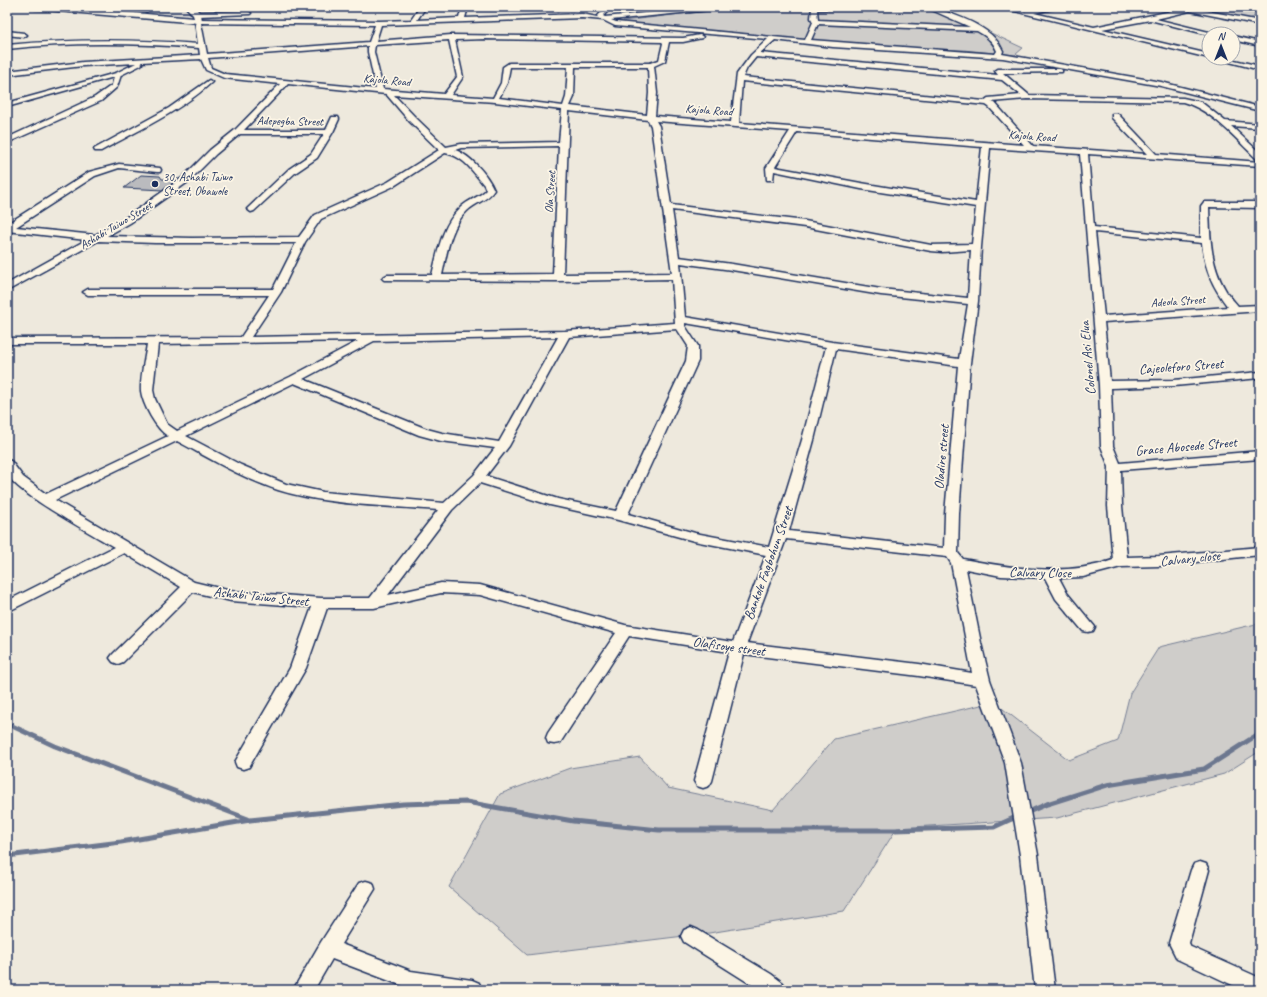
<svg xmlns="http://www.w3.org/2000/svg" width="1267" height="997" font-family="Caveat,sans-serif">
  <rect width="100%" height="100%" fill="#eee9dd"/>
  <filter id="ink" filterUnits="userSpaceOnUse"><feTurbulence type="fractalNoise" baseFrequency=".025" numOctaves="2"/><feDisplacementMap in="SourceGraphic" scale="8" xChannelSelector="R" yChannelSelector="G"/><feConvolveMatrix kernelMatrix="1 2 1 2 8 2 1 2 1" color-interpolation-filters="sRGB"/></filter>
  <g filter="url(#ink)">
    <!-- built -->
    <path fill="#dedbd4" d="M49 7H186L194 20Z"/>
    <!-- green -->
    <path fill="#cfcdca" stroke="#757e94" d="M740 7H935L1023 48 1015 55 963 50 886 48 837 44 739 33 626 23 623 21Z
      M1167 7H1258L1260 9V14L1249 19 1190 9 1166 13Z
      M1260 623V751L1224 774 1057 818 897 828 844 911 709 933 527 955 449 887 500 794 570 768 640 757 668 788 773 810 834 739 994 702 1069 760 1118 741 1130 693 1159 647Z"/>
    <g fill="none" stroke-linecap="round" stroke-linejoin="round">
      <!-- stream -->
      <path stroke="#6c778f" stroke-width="5" d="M7 722 10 725 55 746 248 819
        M1026 813 1047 804 1107 785 1204 769 1260 733
        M7 856 121 842 250 820 403 804 466 802 573 821 659 830H894L994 827 1018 816"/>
    </g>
    <!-- building -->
    <path fill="#babbbe" stroke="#1b2f5e" d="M141 175 160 176 162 179H178L163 190 124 188Z"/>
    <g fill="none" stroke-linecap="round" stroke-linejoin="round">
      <defs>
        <path id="minor" d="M420 7H426L417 20 459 18 462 7H468L465 18 582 14 597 17 606 7H612L603 16 605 17 703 7H724L721 9 611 20 616 22 805 40 813 22 811 18 812 7H843L840 9 817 10 818 20 970 27 925 7H933C957 16 993 26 1003 51L1002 54 1161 82 1260 107V111L1161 86 1003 58 833 47 775 40 760 53 998 75 995 71 998 69H1060L1062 70V72L1003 73 1029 95 1183 98 1201 102 1225 121 1260 124V128L1231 126 1260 153V159H1257C1235 138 1212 110 1183 102L1027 99 991 102 995 103 1033 146 1147 154 1112 118V114H1118L1156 154 1260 162V166L1088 154 1094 227 1201 238V206L1204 202H1260V208L1209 207C1210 235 1210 264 1225 289 1228 295 1234 301 1238 306L1260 305V311L1104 322 1110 381 1174 380 1260 372V378L1174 386 1111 388 1113 446 1120 463 1260 451V459L1121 470 1122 506 1127 557 1159 556 1260 547V555L1159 566 1121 567 1083 577 1059 578 1067 593 1095 627 1093 631 1088 632 1083 631 1056 599 1045 578 1001 576 966 569 981 643 990 680 1021 763 1038 855 1055 990H1035L1020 855 1005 763 976 685 919 676 744 654 712 781 709 786 703 788 697 786 694 781 729 652 629 636 560 743 554 744 548 743 546 738 548 733 616 633 480 595 441 593 374 608H327L306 668 249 767 243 769 237 767 235 762 290 668 312 607 231 601 193 592 123 662 118 664 113 662 110 658 113 654 181 587 124 553 7 612V601L114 547C94 535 12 491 7 473 6 469 7 464 7 460L11 461 23 477 46 494 168 436C156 429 143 405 141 391 140 377 145 358 147 344H7V338L241 337 269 295H88L83 292 88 289H273L296 243H155L98 241 7 291V284L86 240 7 231V224L89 172 119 164 160 168 161 170 160 172H157L119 168 95 176 16 227 95 235 124 219 182 178 210 150 235 130 280 84 224 78 206 70 201 59 141 62 142 64 141 65 121 75 117 87 101 101 7 143V138L95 97 112 85 114 77 7 107V103L116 73 136 63 83 66 7 75V71L83 62 200 55 199 48C135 43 71 42 7 49V45C71 39 134 39 198 44L195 21 198 19 379 21 411 20ZM582 18 603 20 615 26 768 39 751 55 737 74 731 122 655 116 657 93 654 66 665 61 669 42H683L702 38 703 37 700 35 683 38 451 35 376 41 381 25ZM201 23 375 25 369 42 207 54ZM818 24 977 31C986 36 993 41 997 51L995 54 811 40ZM485 39 662 42 663 43 659 60 650 63H509L503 67 501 83 493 98 451 95 463 77 455 40ZM449 40 457 77 444 94 383 89 374 52 375 45ZM368 46V52L376 89 225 74 211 68 208 58ZM756 57 1002 80 1021 95 988 98 984 101 743 77 747 68ZM510 67H568L566 97 563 106 499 98 507 83ZM575 67H648L649 93 647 115 570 106 574 97ZM742 81 986 105 989 107 1024 145 739 123ZM288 84 386 94 410 122 439 150 388 182 315 215 299 237 192 238 107 236 130 223 188 182 216 154 240 134H324L311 154 289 169 247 209 251 212 254 211 295 173 317 158 333 132 339 119 338 117H332L326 130H244ZM394 95 495 102 562 110 559 142 461 144 446 147 416 118ZM569 111 648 120 651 126 672 273 563 274ZM656 121 790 131 766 168 767 180H773L774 171 861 189 976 207 972 244 931 245 805 221 671 205 659 126ZM797 132 982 147 976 202 861 183 775 167ZM559 146 553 274 442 275C447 253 450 227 467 211 475 203 488 200 494 190 488 175 470 155 455 150L461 148ZM990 148 1080 154 1099 385 1101 446 1109 467 1108 506 1113 560C1065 577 1011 568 963 559L958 553 959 514 970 363 978 301 981 247ZM445 153C464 156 473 172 484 185L486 190C479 197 468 200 460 208 442 225 438 251 432 275H387L382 278 384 280 558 281 672 279 675 323 565 331 251 337 281 292 305 242 321 219 394 186ZM672 210 805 227 931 251 942 252 971 250 968 298 881 289 732 264 679 257ZM1095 232 1202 243C1205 270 1212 286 1228 307L1104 316ZM680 263 732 270 881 295 968 304 959 359 832 342 685 317ZM685 323 826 347 802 440 769 547 695 533 628 514 698 361V346L685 326ZM677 329 688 346 686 361 616 511 558 499 486 476 509 446 569 337ZM558 337 499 442 442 433 427 429 303 379 374 341ZM358 341 290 377 177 431 167 424 155 399 153 390 158 344ZM836 349 958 366 945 514 944 548 789 531 814 440ZM294 383 419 435 441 441 495 448 474 475 444 503 323 492 286 484 241 465 186 436ZM177 441C209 458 242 478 278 490 326 505 387 506 438 510L370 598H321L231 591 194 582 55 500ZM480 483 550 505 618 520 694 541 766 555 733 642 625 625 480 585 441 583 388 595 452 510ZM786 539 947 557 951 563 972 673 919 664 747 643Z
          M998 7C1008 7 1020 12 1027 11 1038 11 1050 7 1062 7L1034 13 1094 27 1191 7H1202L1197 9 1260 21V25L1190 11 1156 19 1217 34 1209 35 1150 20 1102 29 1209 54V58Z
          M248 11 251 13 250 14 199 16 196 14 199 12Z
          M7 31 24 33 27 35 24 37 7 35Z
          M1233 36 1260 42V46L1233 40Z
          M1214 58H1226L1260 66V70Z
          M209 80 212 82 211 83C179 112 139 130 101 151H95L94 149 169 108Z
          M1200 862 1206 864 1209 870 1189 943 1191 947 1260 978V990H1243L1177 959 1169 943 1191 870 1194 864Z
          M366 881 373 883 375 889 341 944 411 971 472 980 479 983 482 990 411 989 332 959 314 990H293L321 942 359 883Z
          M691 927 698 930 771 974 783 983 786 990H760L684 942 681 936 684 930Z"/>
        <path id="tertiary" d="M31 7H62L194 18 193 15 186 7H194L201 14 202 21 198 23 35 9Z"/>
      </defs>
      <!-- minor casing -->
      <use href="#minor" stroke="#1b2f5e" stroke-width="3"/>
      <!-- tertiary casing -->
      <use href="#tertiary" stroke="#1b2f5e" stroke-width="3"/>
      <!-- minor -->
      <use href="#minor" fill="#fcf5e5" fill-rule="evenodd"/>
      <!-- tertiary -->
      <use href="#tertiary" fill="#fcf5e5" fill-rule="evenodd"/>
    </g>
  </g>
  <!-- markers -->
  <circle fill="#1b2f5e" stroke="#fcf5e5" stroke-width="1.5" cx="155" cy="184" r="4"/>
  <g text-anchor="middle" stroke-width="3.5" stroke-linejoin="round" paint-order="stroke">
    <!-- far-street labels -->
    <g font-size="12" fill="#1b2f5e" stroke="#fcf5e5">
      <text transform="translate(387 80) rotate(5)" y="4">Kajola Road</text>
      <text transform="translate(709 110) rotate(4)" y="4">Kajola Road</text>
      <text transform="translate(290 121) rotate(1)" y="4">Adepegba Street</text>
      <text transform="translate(1032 136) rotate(4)" y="4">Kajola Road</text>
      <text transform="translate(550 192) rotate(-86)" y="4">Ola Street</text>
      <text transform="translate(116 225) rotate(-31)" y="4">Ashabi Taiwo Street</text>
      <text transform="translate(1178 301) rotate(-4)" y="4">Adeola Street</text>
    </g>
    <!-- far-poi labels -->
    <g font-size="12" fill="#1b2f5e" stroke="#fcf5e5" text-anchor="start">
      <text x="163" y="181">30, Ashabi Taiwo<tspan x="163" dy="14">Street, Obawole</tspan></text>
    </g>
    <!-- street labels -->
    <g font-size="14" fill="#1b2f5e" stroke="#fcf5e5">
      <text transform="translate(1087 358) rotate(-95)" y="5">Colonel Asi Elua</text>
      <text transform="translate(1181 366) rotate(-4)" y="5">Cajeoleforo Street</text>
      <text transform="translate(1186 446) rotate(-5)" y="5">Grace Abosede Street</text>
      <text transform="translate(941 457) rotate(-85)" y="5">Oladire street</text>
      <text transform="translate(1190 558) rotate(-6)" y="5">Calvary close</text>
      <text transform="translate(768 563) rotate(-70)" y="5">Bankole Fagbohun Street</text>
      <text transform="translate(1040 572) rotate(1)" y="5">Calvary Close</text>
      <text transform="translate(261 596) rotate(6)" y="5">Ashabi Taiwo Street</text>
      <text transform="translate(729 646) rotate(8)" y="5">Olafisoye street</text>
    </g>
  </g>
  <!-- margin -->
  <rect width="1267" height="997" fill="none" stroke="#fcf5e5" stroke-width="24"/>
  <rect x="12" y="12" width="1243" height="973" fill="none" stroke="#1b2f5e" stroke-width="1.5" filter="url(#ink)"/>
  <!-- north arrow -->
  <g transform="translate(1221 46)"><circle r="19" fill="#fcf5e5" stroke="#a2a6af"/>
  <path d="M0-3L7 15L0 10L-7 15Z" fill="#1b2f5e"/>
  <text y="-6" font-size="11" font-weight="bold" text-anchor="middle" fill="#1b2f5e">N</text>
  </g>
</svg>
